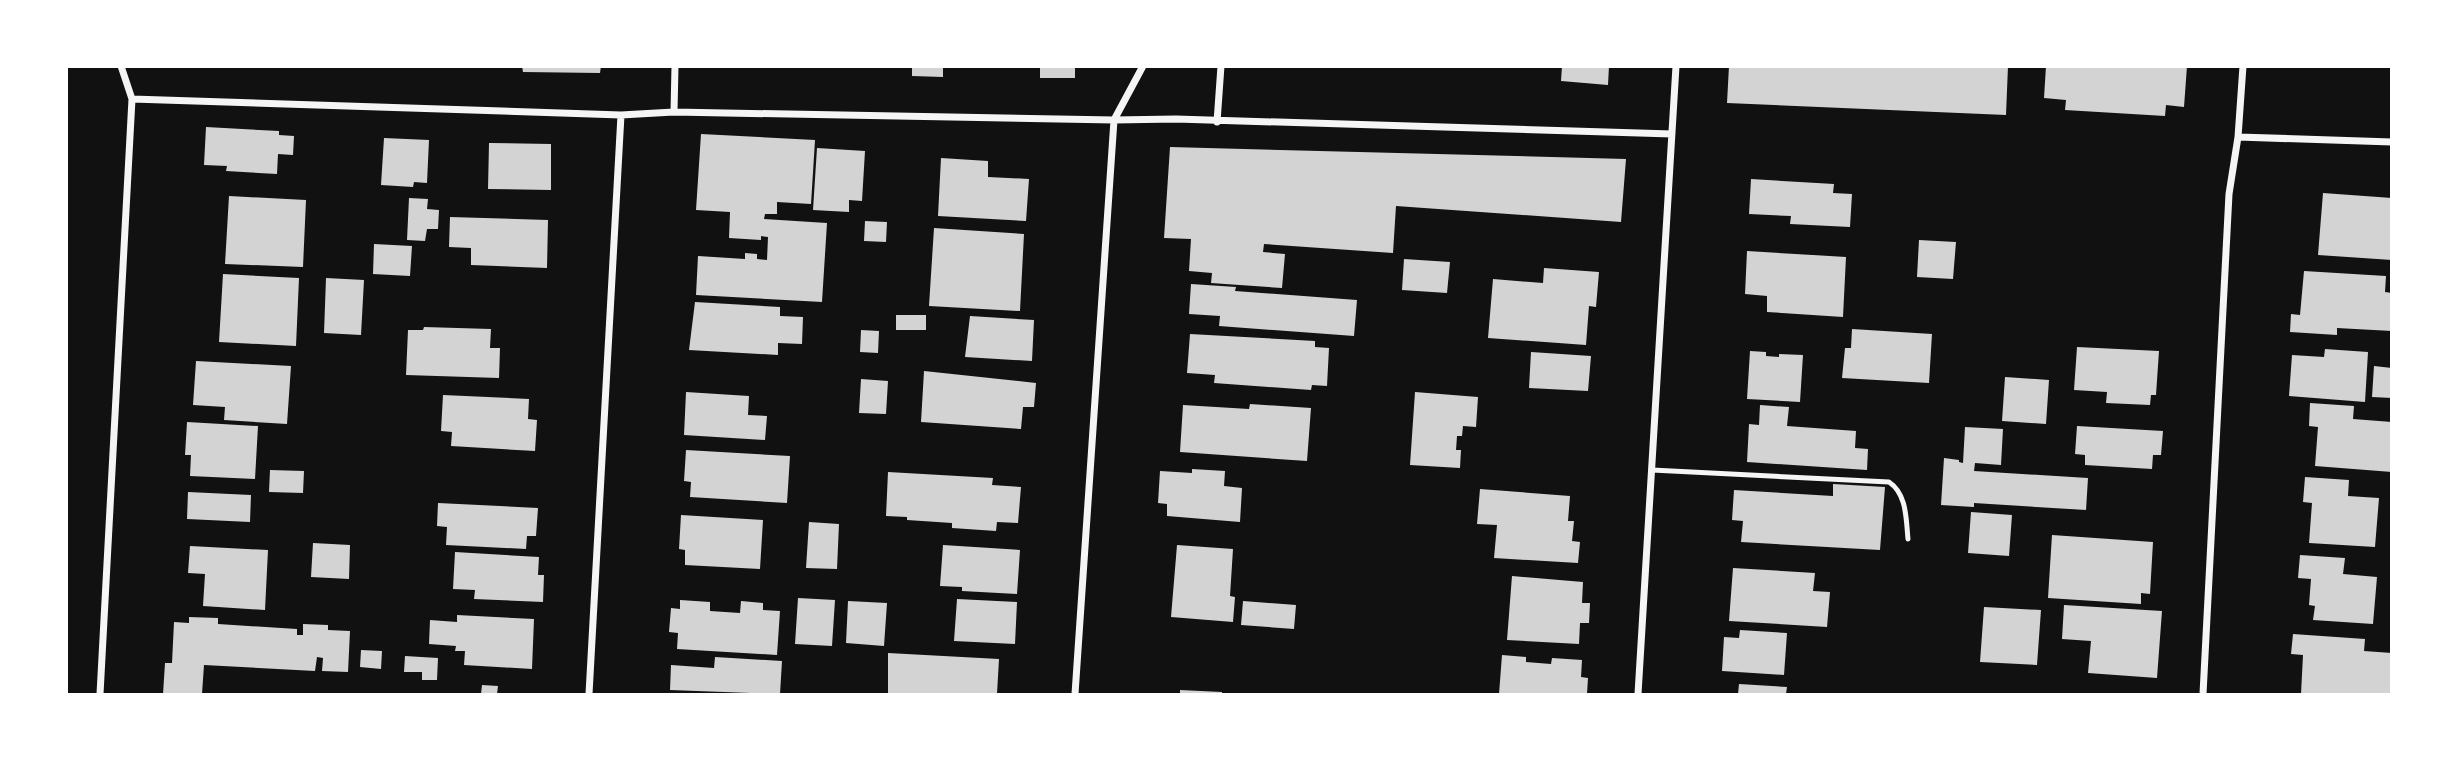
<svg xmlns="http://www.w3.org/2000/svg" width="2458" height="761" font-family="Overpass,sans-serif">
  <rect width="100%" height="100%" fill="#111"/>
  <!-- building -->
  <path fill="#d3d3d3" d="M522 66H601L600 73 523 72Z
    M912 66H943V77L912 76Z
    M1040 66H1075V78H1040Z
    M1562 66H1609L1608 85 1561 81Z
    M1729 66H2008L2006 115 1727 103Z
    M2046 66H2187L2184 107 2166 105 2165 116 2065 110 2066 100 2044 98Z
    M206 127 279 131V135L294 136 293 155 278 154 277 174 226 171 227 166 204 165Z
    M701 134 815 140 811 204 777 202V214H765L764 219 827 223 822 302 696 295 698 256 745 259V253L757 254V259L767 260 768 237 761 236V240L729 238 730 212 696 210Z
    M384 138 429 140 427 183 414 182 413 187 381 185Z
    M489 143 551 144V190L488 189Z
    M1170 147 1626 159 1621 222 1396 206 1393 253 1264 244 1263 252 1285 254 1282 288 1211 283 1212 273 1189 271 1191 239 1164 238Z
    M817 148 865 151 862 201 849 200V212L813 210Z
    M941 158 988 161V177L1029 179 1026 221 938 216Z
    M1751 179 1834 184 1833 193 1852 194 1850 227 1790 224 1791 216 1749 214Z
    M2323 193 2392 198V260L2318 255Z
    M229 196 306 200 303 267 225 264Z
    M409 198 428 199 427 209 439 210 438 229H427L425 241 407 240Z
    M450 217 548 220 547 268 471 265V248L449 247Z
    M865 221 887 222 886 242 864 241Z
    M934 228 1024 234 1020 311 929 306Z
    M1919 240 1956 242 1953 279 1917 277Z
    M374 244 412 246 410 276 373 274Z
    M1747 251 1846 257 1843 317 1767 312V296L1745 294Z
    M1404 259 1450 262 1447 293 1402 290Z
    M1544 268 1599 272 1596 307 1589 306 1586 345 1488 338 1493 279 1543 283Z
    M2304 271 2386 276 2385 292 2392 293V331L2337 328V335L2290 332 2291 314 2300 315Z
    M223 274 299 278 296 346 219 342Z
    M326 278 364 280 361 335 324 333Z
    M1191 284 1236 287 1235 291 1357 300 1354 336 1219 326 1220 316 1189 314Z
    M695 302 780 307V316L803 317 802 344 778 343V355L689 350Z
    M896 315H926V330H896Z
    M970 316 1034 320 1032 361 965 357Z
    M424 327 491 329 490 348H500L499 378 406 375 408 330H423Z
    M1852 329 1932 334 1929 383 1842 378 1845 348H1851Z
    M861 330 879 331 878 353 860 352Z
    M1190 334 1315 341V347L1329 348 1327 386 1312 385 1311 390 1214 383 1215 375 1187 373Z
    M2077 347 2159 351 2156 395H2151L2150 405 2106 403 2107 392 2074 390Z
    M2325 349 2368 352 2365 402 2289 396 2292 355 2324 357Z
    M1750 351 1766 352V356L1779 357V354L1803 355 1800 402 1747 399Z
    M1531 352 1591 356 1588 391 1529 388Z
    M196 361 291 366 287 424 224 420 225 407 193 405Z
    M2374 366 2392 368V398L2372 397Z
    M924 371 1036 383 1034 407H1023L1021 429 921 422Z
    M2005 377 2049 380 2046 424 2002 421Z
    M861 379 888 381 886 414 859 413Z
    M686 392 749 396 748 415 767 416 765 440 684 435Z
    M1415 392 1478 397 1476 427 1463 426 1462 436H1457L1456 450H1461L1460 468 1410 465Z
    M443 395 529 399 528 419 537 420 535 451 451 446 452 432 441 431Z
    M2310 403 2354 406 2353 419 2392 422V472L2315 466 2318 427 2309 426Z
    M1250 404 1311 408 1307 461 1180 452 1183 405 1249 409Z
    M1760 405 1789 407 1787 426 1856 431 1855 448 1868 449 1867 470 1747 462 1749 424 1759 425Z
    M187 422 258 426 255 479 190 476 191 455H185Z
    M2077 426 2163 431 2161 455H2153L2152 469 2085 465V455L2075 454Z
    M1965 427 2003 429 2001 465 1975 463 1974 471 2088 478 2086 510 1974 503V507L1941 505 1944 458 1959 460V462L1963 463Z
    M686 450 790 456 787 503 690 497 691 482 684 481Z
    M1192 469 1225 471 1224 486 1242 488 1240 522 1167 516V504L1158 503 1160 471 1192 473Z
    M270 470 304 471 303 493 269 492Z
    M888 472 993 478 992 485 1021 487 1018 523 997 522 996 531 952 528V523L907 520V517L886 516Z
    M2305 477 2349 480 2348 496 2379 498 2375 547 2309 543 2312 503 2303 502Z
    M1833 484 1885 487 1880 550 1741 542 1743 521 1732 520 1734 490 1833 496Z
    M1480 489 1570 496 1568 521H1574L1572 541 1580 542 1578 563 1494 558 1497 525 1477 524Z
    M188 492 251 495 250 522 187 519Z
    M438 503 538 508 536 536H527L526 549 446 545 447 527 437 526Z
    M1971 512 2012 515 2009 556 1968 553Z
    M681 515 763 520 760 569 685 565V550L679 549Z
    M809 522 839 524 837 569 806 568Z
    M2052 535 2153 542 2150 594 2141 593V604L2048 598Z
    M313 543 350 545 349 579 311 577Z
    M943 545 1020 550 1017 594 962 591V587L940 586Z
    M1177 545 1233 549 1230 596 1235 597 1233 622 1171 617Z
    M190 546 268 550 265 610 203 606 205 574 188 573Z
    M455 552 539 557 538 575H544L543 602 474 599 475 590 453 589Z
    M2300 555 2345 558 2343 574 2377 577 2373 624 2313 620 2315 606 2309 605 2311 579 2298 578Z
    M1733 568 1815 573 1813 591 1830 592 1827 627 1729 621Z
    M1512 576 1583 582 1582 603H1590L1589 623H1580L1579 644 1507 640Z
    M798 598 835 600 832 646 795 644Z
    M957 599 1017 602 1015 644 954 641Z
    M680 600 710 602V611L740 613 741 601 763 603V610L780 611 777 655 677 649 678 633 669 632 671 608 680 609Z
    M848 601 887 603 884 646 846 643Z
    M1243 601 1296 605 1294 629 1241 625Z
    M2064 605 2162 611 2157 678 2088 673 2091 641 2062 639Z
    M1984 607 2041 610 2037 665 1980 662Z
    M457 615 534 619 532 669 464 665 465 651H455L456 646 429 644 430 620 457 622Z
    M189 617 218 618V624L297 629V635H303V624L328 625V630L350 631 348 672 322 671 323 658 317 657 315 671 204 665 202 694H163L165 663H172L174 622 189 623Z
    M1740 630 1787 633 1784 675 1722 671 1724 637 1739 638Z
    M2293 634 2365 639 2364 651 2392 653V694H2301L2303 655 2291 654Z
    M361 650 382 651 381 669 360 667Z
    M888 653 999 659 997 694H888Z
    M1502 655 1526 657V662L1551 664 1552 658 1582 660 1581 677 1588 678 1587 694H1499Z
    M405 656 438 658 437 680H422V672H404Z
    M715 657 782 661 780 694 670 690 671 665 714 668Z
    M1739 684 1787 687 1786 694H1738Z
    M482 685 498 686 497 694H481Z
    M1180 690 1222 692V694H1180Z"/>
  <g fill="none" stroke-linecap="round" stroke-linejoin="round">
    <!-- service -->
    <path stroke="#f5f5f5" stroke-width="5" d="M1652 470 1889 482C1907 494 1906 519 1908 539"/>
    <!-- minor -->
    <path stroke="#f5f5f5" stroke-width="7" d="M132 99 621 115 674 112 1114 120 1176 119 1672 134
      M674 112 675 66
      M1217 122 1221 66
      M2238 137 2392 142
      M100 694 132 99 121 66
      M589 694 621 115
      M1075 694 1114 120 1143 66
      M1638 694 1676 66
      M2203 694 2229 194 2238 137 2243 66"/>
  </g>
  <!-- border -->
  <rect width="2458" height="761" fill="none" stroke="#ffffff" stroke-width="136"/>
</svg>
